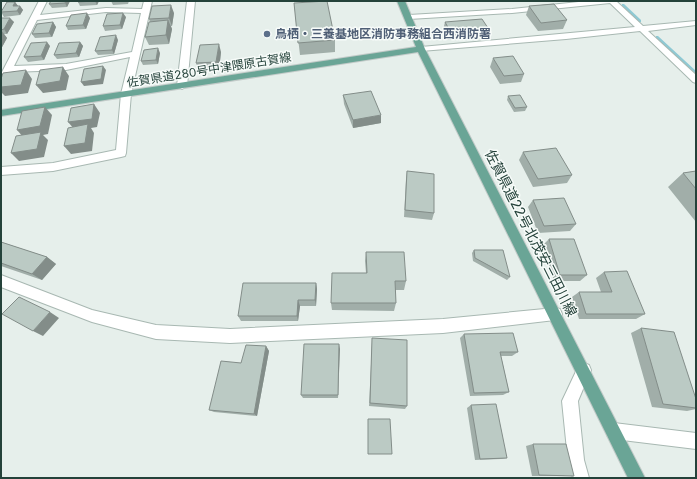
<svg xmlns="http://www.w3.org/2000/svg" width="697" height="479" font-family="Inter,'Noto Sans JP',sans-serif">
  <rect width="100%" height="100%" fill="#e6efeb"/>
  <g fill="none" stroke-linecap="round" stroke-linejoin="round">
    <!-- stream -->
    <path fill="#8ec9d4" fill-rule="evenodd" d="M622 4H624L641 20V22H639L622 6Z
      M656 36H658L696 71V74L656 38Z"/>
    <defs>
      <path id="minor" d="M39 1H47L40 15 106 8 142 9 144 1H152L131 94 126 153 125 156 121 157 53 171 1 175V167L53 163 116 150 121 94 130 57 66 70 11 72 4 85 1 86V74ZM106 12 141 13 132 52 66 64 14 66 37 20Z
        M187 1H195L187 86 182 89 177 86Z
        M588 1H616L643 26 696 21V25L648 31 696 75V83L693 82 640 31 566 39 421 51 417 49 421 47 635 27 610 3 512 13 409 19 405 17 409 15 512 9Z
        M1 275 92 310 156 325 230 329 443 319 555 308 560 309 562 314 560 319 555 320 443 333 230 343 156 339 92 322 1 287Z
        M584 363 589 365 591 370 578 401 584 460 589 478H573L568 460 562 401 579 365Z
        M614 423 696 433V449L614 439 608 437 606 431 608 425Z"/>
      <path id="major" d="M397 1H405L425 49 645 478H628L418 52 1 116V110L416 47Z"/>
    </defs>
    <!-- minor casing -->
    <use href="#minor" stroke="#a8b8b2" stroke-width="2"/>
    <!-- major casing -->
    <use href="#major" stroke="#c2cac8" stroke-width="2"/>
    <!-- minor -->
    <use href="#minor" fill="#fff" fill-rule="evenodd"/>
    <!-- major -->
    <use href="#major" fill="#6aa596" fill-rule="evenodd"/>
  </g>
  <!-- wall -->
  <path fill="#a1aea9" d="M51 1H70L67 7 52 8 49 4Z
    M78 1H99L97 5 80 6 78 2Z
    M111 1H129L128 4 113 5Z
    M15 2 18 6H20L23 10 20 15 4 17 1 12Z
    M294 3 335 40V52L300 55Z
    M529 6 567 20 563 29 538 31 526 15Z
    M174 13 172 26H171L172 29 169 44 149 45 145 37 150 22 149 19Z
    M126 17 122 29 105 31 103 26Z
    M1 18 14 22 7 34H4L7 38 1 49Z
    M90 18 86 29 68 30 66 26Z
    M53 22 56 27 52 37 35 38 32 34Z
    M445 22 488 28 485 37 448 40 443 30Z
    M118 40 114 54 98 55 95 51Z
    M80 42 83 46 79 57 57 59 54 55Z
    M50 46 44 60 28 62 24 57Z
    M221 52 219 70 199 71 196 63Z
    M160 53 158 64 143 65 141 61Z
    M493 58 524 74 521 82 500 84 490 67Z
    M343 95 381 123 353 128 344 104Z
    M508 96 527 107 525 111 514 112 507 100Z
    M523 152 572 175 567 183 533 187 519 160Z
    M407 171 434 213 432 220 404 217 406 179Z
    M696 171V222L668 187 683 173Z
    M533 200 576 224 570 231 538 233 528 207Z
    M549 239 587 275 580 281H554L543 245Z
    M1 242 47 257 56 264 42 280 1 266Z
    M474 250 510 277 507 280 473 261 472 253Z
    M366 252 406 281 404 290H395L396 303 394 311 332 310 331 303 366 273 365 261Z
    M604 272 645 314 636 319H579L572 297 579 292H601L596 278Z
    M316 283 317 289 316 306H300L298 321H241L238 316Z
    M641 328 696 399V409L687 411 652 407 631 333Z
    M464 334 518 352 512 356H501L509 392 503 395 470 396 460 338Z
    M372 338 407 406 405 409 369 406 372 343Z
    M339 344 338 398H303L301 395Z
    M266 346 269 351 257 416 214 412 209 410 241 363Z
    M471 405 507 458 501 459 475 460 467 408Z
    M368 419 392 454H368Z
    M533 444 565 476H532L526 446Z"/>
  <!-- shaded-wall -->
  <path fill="#838d89" d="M66 1H70L67 7 65 3Z
    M95 1H99L97 5Z
    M15 2 18 6H13Z
    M171 5 174 13 172 26 169 18Z
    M20 6 23 10 20 15 17 11Z
    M87 13 90 18 86 29 83 25Z
    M123 13 126 17 122 29 120 25Z
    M10 18 14 22 7 34 4 29Z
    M168 20 172 29 169 44 166 35Z
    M53 22 56 27 52 37 49 33Z
    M1 30 7 38 1 49Z
    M116 35 118 40 114 54 112 50Z
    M47 42 50 46 44 60 41 56Z
    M80 42 83 46 79 57 76 53Z
    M219 44 221 52 219 70 216 62Z
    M158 48 160 53 158 64 156 60Z
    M103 66 106 70 103 84 84 86 81 82Z
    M63 67 69 76 66 90 43 93 36 85Z
    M26 70 32 79 28 93 5 96 1 92V87Z
    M94 104 100 113 97 127 91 128 94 133 92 151 71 154 64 146 75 130 68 122Z
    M45 107 52 115 48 134 43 135 48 140 44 157 19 161 11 153 24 138 17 130Z
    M381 115V123L353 128V120Z
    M47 257 56 264 42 280 32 274Z
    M316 283 317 289 316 306 315 300Z
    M298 300 300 306 298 321 297 316Z
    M50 312 59 318 43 336 33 331Z
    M339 344 340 349 338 398V395Z
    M266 346 269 351 257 416 254 414Z"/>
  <!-- building -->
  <path fill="#bbcac4" stroke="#838d89" d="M51 1H66L65 3 49 4Z
    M78 1H94L78 2Z
    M327 1 335 40 298 43 294 3Z
    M7 2H15L13 6H20L17 11 1 12Z
    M554 4 567 20 541 23 529 6Z
    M171 5 169 18 149 19 152 6Z
    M87 13 83 25 66 26 71 15Z
    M123 13 120 25 103 26 107 14Z
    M1 18H10L4 29 1 30Z
    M482 19 488 28 450 31 445 22Z
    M168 20 166 35 145 37 149 22Z
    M53 22 49 33 32 34 37 24Z
    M116 35 112 50 95 51 100 37Z
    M47 42 41 56 24 57 31 43Z
    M80 42 76 53 54 55 59 43Z
    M219 44 216 62 196 63 200 45Z
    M158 48 156 60 141 61 144 50Z
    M513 56 524 74 504 76 493 58Z
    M103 66 101 79 81 82 84 69Z
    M63 67 60 81 36 85 40 70Z
    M26 70 21 85 1 87V79L3 73Z
    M371 91 381 115 353 120 343 95Z
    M520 95 527 107 515 108 508 96Z
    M94 104 92 119 68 122 71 108Z
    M45 107 40 126 17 130 22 111Z
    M88 124 85 143 64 146 68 128Z
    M41 132 37 149 11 153 16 136Z
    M556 148 572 175 538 179 523 152Z
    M407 171 434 174V213L405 210Z
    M696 171V189L683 173Z
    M564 198 576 224 544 226 533 200Z
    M549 239H574L587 275H560Z
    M1 242 47 257 32 274 1 263Z
    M474 250H503L510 277 475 258Z
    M366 252H404L406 281H395L396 303H331L332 273H367Z
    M627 271 645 314H586L579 292H612L604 272Z
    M243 283H316L315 300H298L297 316H238Z
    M19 297 50 312 33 331 2 314Z
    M641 328 674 332 696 399V408L663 404Z
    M513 333 518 352H500L509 392 474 393 464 334Z
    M372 338 407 340V406L370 403Z
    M304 344H339L338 395H301Z
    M246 345 266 346 254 414 209 410 221 361 241 363Z
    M496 404 507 458 480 459 471 405Z
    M368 419H390L392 454H368Z
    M533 444H566L574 476 539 475Z"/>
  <!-- markers -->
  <circle fill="#5c6f8a" stroke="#f7fbf9" stroke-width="1.5" cx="267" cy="34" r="4"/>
  <g text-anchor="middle" stroke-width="3" stroke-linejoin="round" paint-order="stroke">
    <!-- far-service labels -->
    <g font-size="12" font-weight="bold" fill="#4e5e75" stroke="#f7fbf9" text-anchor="start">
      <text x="275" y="38">鳥栖・三養基地区消防事務組合西消防署</text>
    </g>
    <!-- far-street labels -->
    <g font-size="12" fill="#24423a" stroke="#f7fbf9">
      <text transform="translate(209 70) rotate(-9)" y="4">佐賀県道280号中津隈原古賀線</text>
    </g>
    <!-- street labels -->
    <g font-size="14" fill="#24423a" stroke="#f7fbf9">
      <text transform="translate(531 233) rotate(63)" y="5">佐賀県道22号北茂安三田川線</text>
    </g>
  </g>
  <!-- border -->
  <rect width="697" height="479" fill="none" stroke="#24423a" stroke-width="4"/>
</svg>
